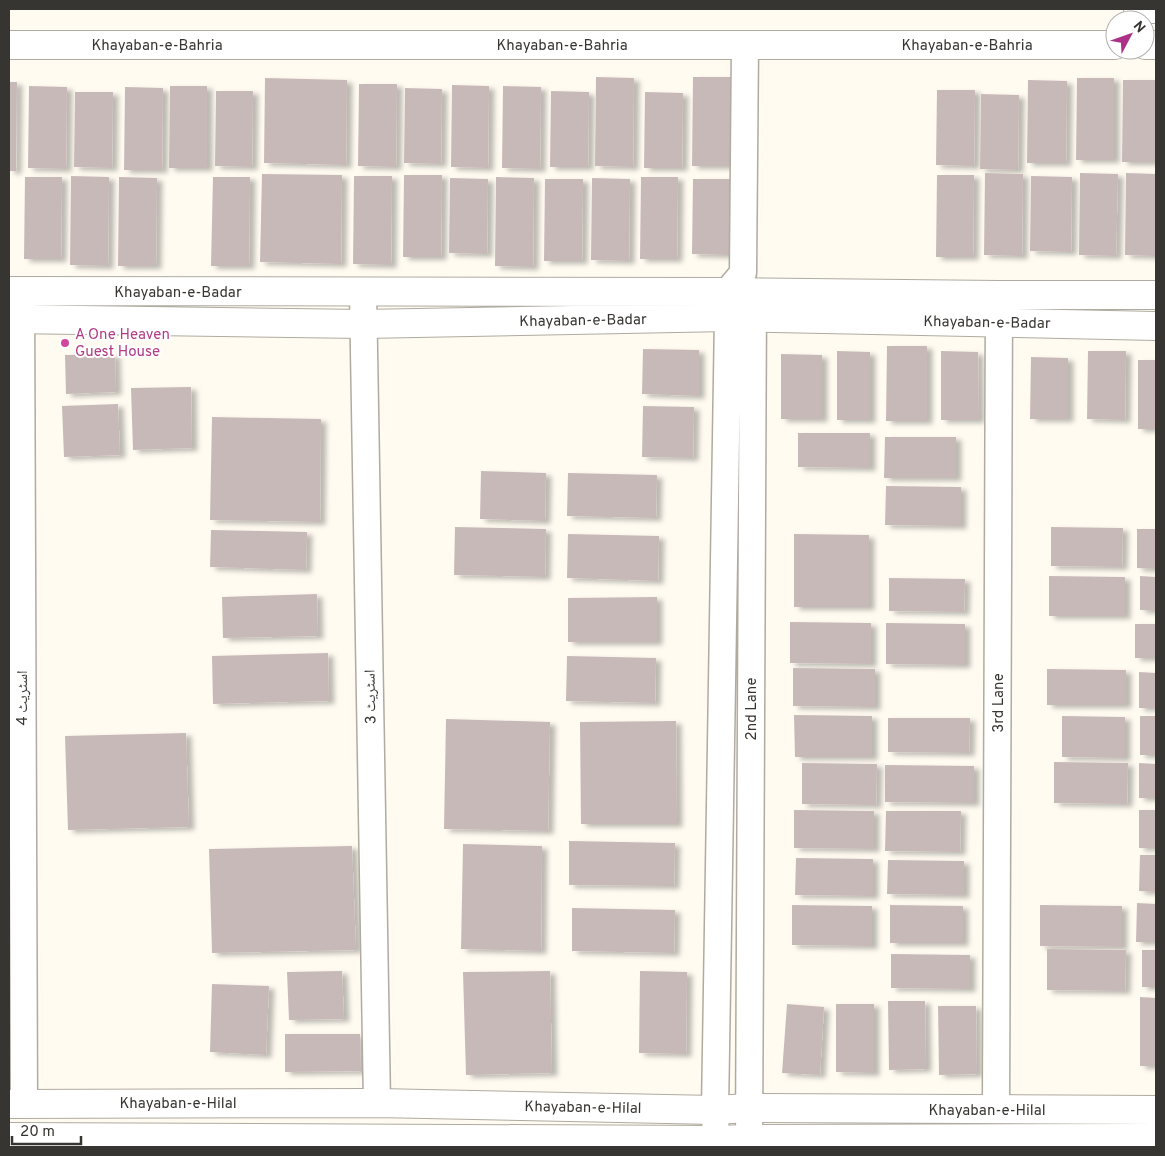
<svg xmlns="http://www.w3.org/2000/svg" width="1165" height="1156" font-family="Overpass,'Noto Naskh Arabic',sans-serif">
  <defs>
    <filter id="shadow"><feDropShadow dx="5.5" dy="3" stdDeviation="2.5" flood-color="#0004"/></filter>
  </defs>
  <rect width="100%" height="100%" fill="#fffbf1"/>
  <!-- building -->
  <path fill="#c8b9b9" filter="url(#shadow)" d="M596 77 634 78 633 167 595 166Z
    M693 77H731L730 166H692Z
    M265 78 347 80 346 165 264 163Z
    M1077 78H1114V160H1076Z
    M1028 80 1067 81 1066 163H1027Z
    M1123 80H1156V162H1122Z
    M9 82H17L16 171H9Z
    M359 84H397L396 167 358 166Z
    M452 85 489 86 488 168 451 167Z
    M29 86 67 87 66 169 28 168Z
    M170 86H207V168H169Z
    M503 86 541 87 540 169 502 168Z
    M125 87 163 88 162 170H124Z
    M405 88 442 89 441 164 404 163Z
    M937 90H975L974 166 936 165Z
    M216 91H253L252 167 215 166Z
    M551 91 589 92 588 167H550Z
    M75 92H113L112 168 74 167Z
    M645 92 683 93 682 168H644Z
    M981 94 1019 95 1018 170 980 169Z
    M985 173 1023 174 1022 256 984 255Z
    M1080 173 1118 174 1116 256 1079 255Z
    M1126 173 1156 174V256L1125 255Z
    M262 174 342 175 341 264 260 262Z
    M404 175H442L441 257H403Z
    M937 175H974L973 257H936Z
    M71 176 109 177 108 266 70 265Z
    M354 176H392L391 265 353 264Z
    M1031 176 1072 177 1071 252 1030 251Z
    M25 177H62L61 259H24Z
    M119 177 157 178 156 266H118Z
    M213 177H250L249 266H211Z
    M496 177 534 178 533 267 495 266Z
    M641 177H678L677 259H640Z
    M450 178 488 179 487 254 449 253Z
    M592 178 630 179 629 261 591 260Z
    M545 179H583L582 261H544Z
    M693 179H730V255L692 254Z
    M887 346H927V421H886Z
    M643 349 699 350V396L642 394Z
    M837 351 870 352V420H837Z
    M941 351 978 352 979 420H941Z
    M1088 351H1126L1125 420 1087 419Z
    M115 354 116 392 66 394 65 355Z
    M781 354 822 355V419H781Z
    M1031 357 1068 358V419H1030Z
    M1138 360H1156V429H1138Z
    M191 387 192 448 133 450 131 388Z
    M118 404 120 455 64 457 62 406Z
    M643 406 694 407 693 458 642 457Z
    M212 417 321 419 320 522 210 520Z
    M798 433H870V468L798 467Z
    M885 437H956V478H884Z
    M481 471 546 473 545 521 480 519Z
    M568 473 657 475 656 518 567 516Z
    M886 486 961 487V526L885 525Z
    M455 527 546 529 545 577 454 575Z
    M1051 527 1123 528 1122 567 1051 566Z
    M1137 529H1156V569L1137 568Z
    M211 530 307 532 306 570 210 567Z
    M568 534 659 536 658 581 567 578Z
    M794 534 869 535V607H794Z
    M1049 576 1125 577V616H1049Z
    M1140 576 1156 577V611L1140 610Z
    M889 578 965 579 964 612 889 611Z
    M317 594 318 636 223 638 222 597Z
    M657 597V642H568V598Z
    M790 622 871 623V664L790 663Z
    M886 623 965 624V665L886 664Z
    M1135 624H1156V658H1135Z
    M328 653 329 701 213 704 212 656Z
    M567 656 656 658 655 703 566 701Z
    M793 668 875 669V707L793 706Z
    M1047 669 1126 670V705H1047Z
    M1139 672 1156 673V708H1139Z
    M794 715 872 716V757H795Z
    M1062 716 1125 717V758L1062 757Z
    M1140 716H1156V755H1140Z
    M888 718H970L969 753 888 752Z
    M446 719 550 722 548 831 444 829Z
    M676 721 677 824H581L580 722Z
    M186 733 189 827 68 830 65 736Z
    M1054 762 1128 763 1127 804 1054 803Z
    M802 763 877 764 876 805 802 804Z
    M1139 763 1156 764V798H1139Z
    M885 765 974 766V803L885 802Z
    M794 810 874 811V849L794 848Z
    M1139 810H1156V848H1139Z
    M886 811H961L960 852 885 851Z
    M569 841 675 843 674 886 569 885Z
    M463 844 542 846 541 951 461 949Z
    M352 846 356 950 212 953 209 849Z
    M1140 855H1156V892L1139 891Z
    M796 858 873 859V896L795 895Z
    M888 860 964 861V895L887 894Z
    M1137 903 1156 904V942H1136Z
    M792 905 872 906V946L792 945Z
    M890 905 963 906V943H890Z
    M1040 905 1122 906V947L1040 946Z
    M572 908 675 910 674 953 572 951Z
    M1047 949 1126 950 1125 991 1047 990Z
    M1142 950H1156V987H1142Z
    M891 954 970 955V989L891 988Z
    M342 971 344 1019 289 1020 287 972Z
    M550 971 552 1073 466 1075 463 972Z
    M640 971 687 972 686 1054 639 1053Z
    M212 984 269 986 266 1055 210 1052Z
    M1140 997 1156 998V1066H1140Z
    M888 1001H925L926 1069 889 1070Z
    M787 1004 824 1007 820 1075 782 1073Z
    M836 1004H874V1073L836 1072Z
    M938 1006H976L977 1074 939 1075Z
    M285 1034H360L361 1071 285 1072Z"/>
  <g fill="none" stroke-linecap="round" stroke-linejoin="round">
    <defs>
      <path id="minor" d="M363 292 377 1103
        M21 297 24 1104
        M996 1110 999 301
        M716 1147 715 1110 728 317 727 292 743 273 745 45
        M749 1147 753 297"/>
      <path id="tertiary" d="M9 1104 377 1103 715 1110 749 1108 1156 1110
        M9 1137 716 1140 749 1139 1156 1138"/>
      <path id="secondary" d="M1138 9H1156
        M9 45H1115
        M1145 45H1156
        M9 291 727 292 999 295H1156
        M9 319 363 324 728 317 1156 326"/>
    </defs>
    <!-- minor casing -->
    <use href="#minor" stroke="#afaba0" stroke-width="29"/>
    <!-- tertiary casing -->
    <use href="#tertiary" stroke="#afaba0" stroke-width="30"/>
    <!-- secondary casing -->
    <use href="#secondary" stroke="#afaba0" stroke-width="30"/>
    <!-- minor -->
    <use href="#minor" stroke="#fff" stroke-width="26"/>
    <!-- tertiary -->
    <use href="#tertiary" stroke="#fff" stroke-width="28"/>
    <!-- secondary -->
    <use href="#secondary" stroke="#fff" stroke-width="28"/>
  </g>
  <!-- markers -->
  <circle fill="#d1479c" stroke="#fff" stroke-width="2" cx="65" cy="343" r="5"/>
  <g text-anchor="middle" stroke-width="4" stroke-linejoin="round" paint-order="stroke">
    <!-- street labels -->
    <g font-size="15" fill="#373531" stroke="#fff">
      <text x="157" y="50">Khayaban-e-Bahria</text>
      <text x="562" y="50">Khayaban-e-Bahria</text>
      <text x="967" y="50">Khayaban-e-Bahria</text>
      <text x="178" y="297">Khayaban-e-Badar</text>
      <text transform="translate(583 320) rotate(-1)" y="5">Khayaban-e-Badar</text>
      <text transform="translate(987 322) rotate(1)" y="5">Khayaban-e-Badar</text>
      <text transform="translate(370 697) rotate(-91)" y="5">اسٹریٹ 3</text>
      <text transform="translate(22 698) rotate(-90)" y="5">اسٹریٹ 4</text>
      <text transform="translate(998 703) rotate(-90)" y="5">3rd Lane</text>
      <text transform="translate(751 709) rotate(-90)" y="5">2nd Lane</text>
      <text x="178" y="1108">Khayaban-e-Hilal</text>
      <text transform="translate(583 1107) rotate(1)" y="5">Khayaban-e-Hilal</text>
      <text x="987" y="1115">Khayaban-e-Hilal</text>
    </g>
    <!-- hotel labels -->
    <g font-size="15" fill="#b23c85" stroke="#fff" text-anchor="start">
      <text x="75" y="339">A One Heaven<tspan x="75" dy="17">Guest House</tspan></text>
    </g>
  </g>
  <!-- border -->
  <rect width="1165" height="1156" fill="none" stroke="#373531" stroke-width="20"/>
  <!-- north arrow -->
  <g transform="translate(1130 35) rotate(49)"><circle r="24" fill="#ffffff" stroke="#afaead"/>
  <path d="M0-4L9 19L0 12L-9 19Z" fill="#ab3287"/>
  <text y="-8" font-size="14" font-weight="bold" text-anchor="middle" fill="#373531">N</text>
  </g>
  <!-- scale -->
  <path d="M12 1136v8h69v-8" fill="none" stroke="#373531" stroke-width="2.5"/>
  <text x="20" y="1136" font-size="15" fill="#373531" stroke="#ffffff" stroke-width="4" paint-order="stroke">20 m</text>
</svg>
